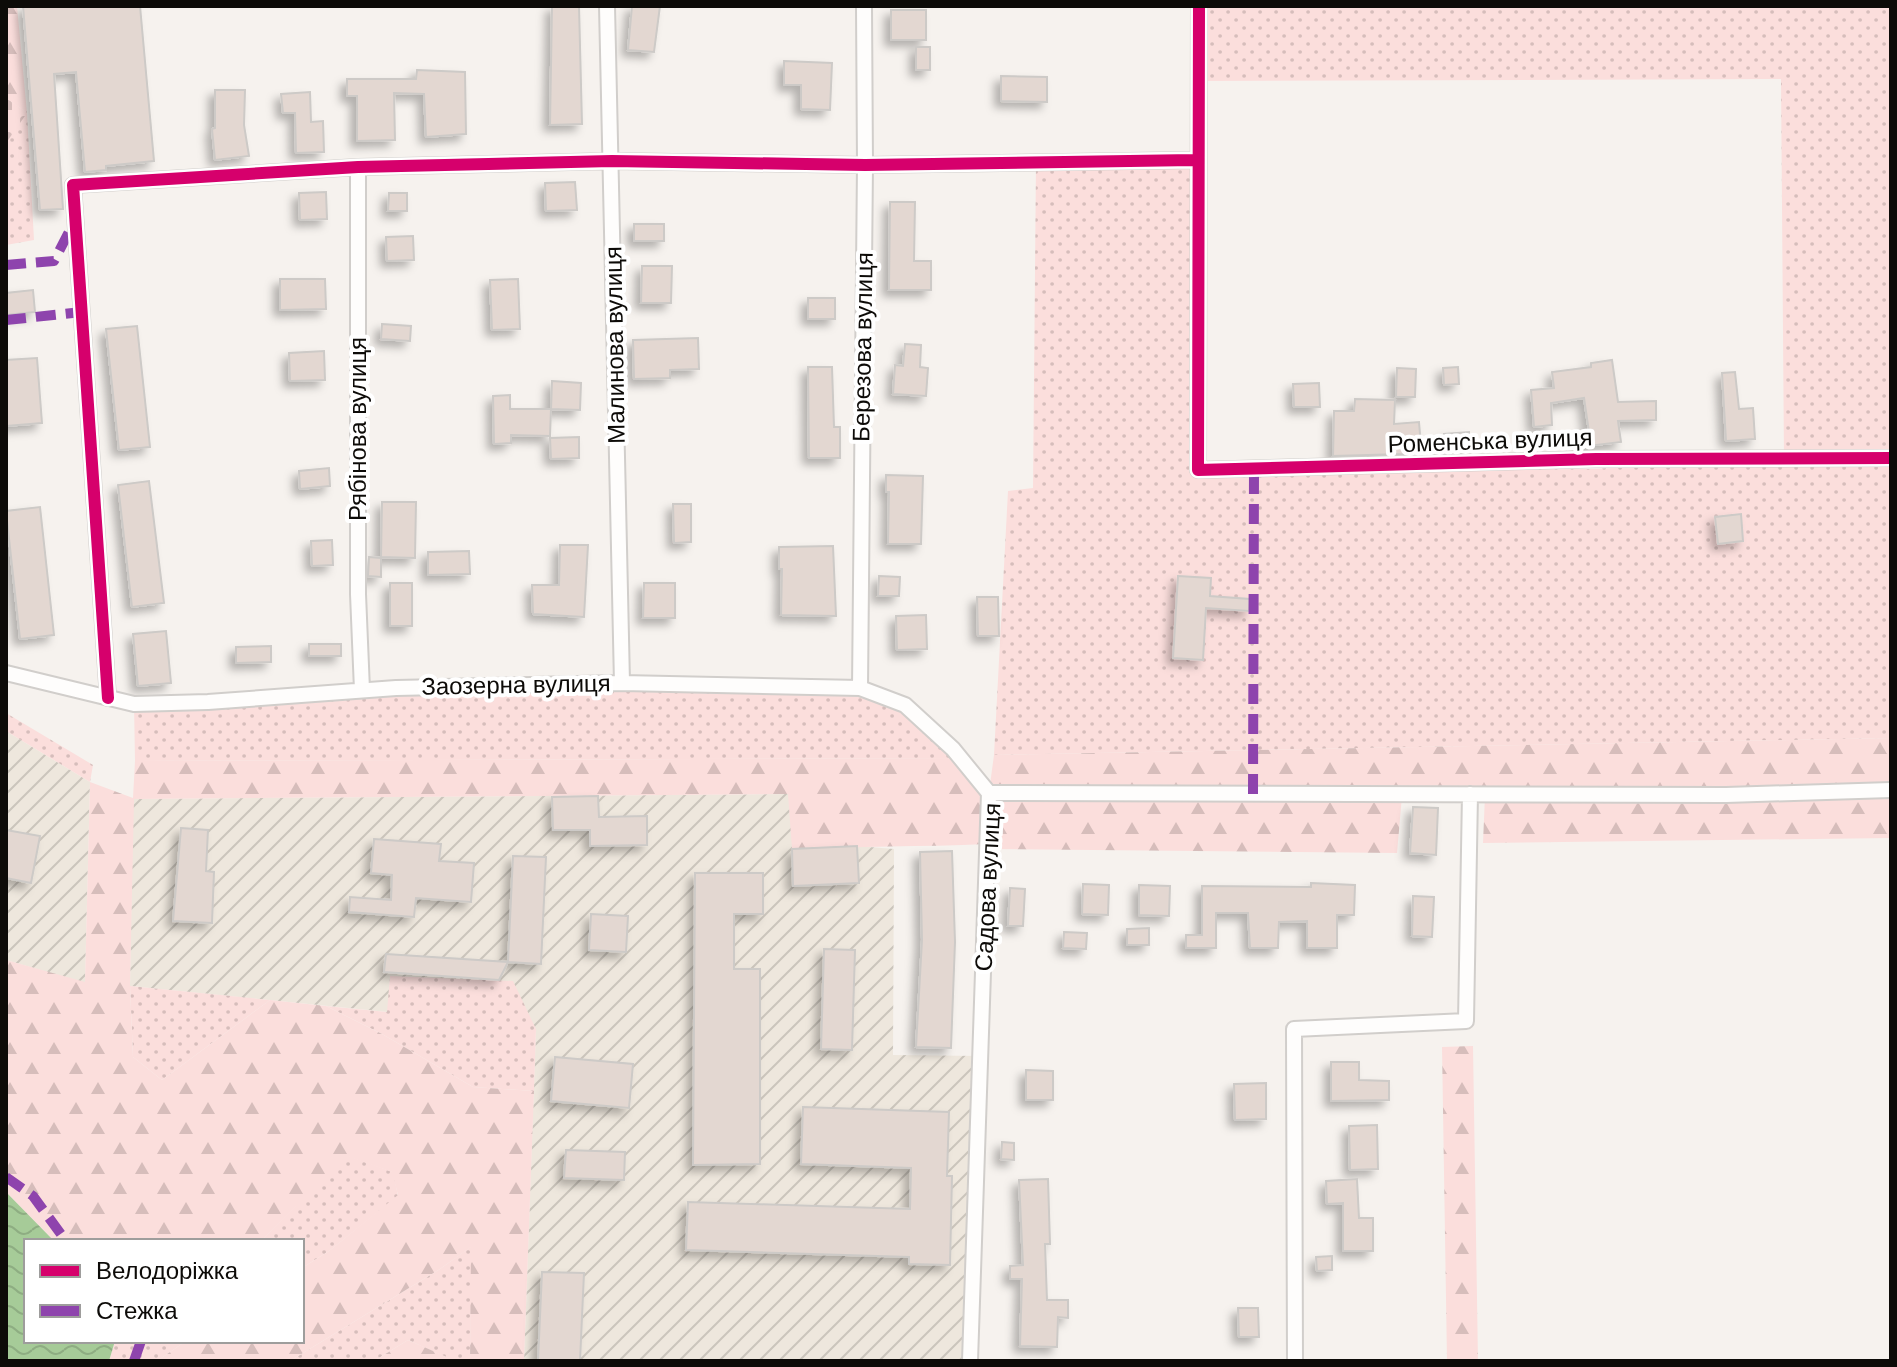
<svg xmlns="http://www.w3.org/2000/svg" width="1897" height="1367" font-family="Arial,sans-serif">
  <defs>
    <pattern id="industrial-furrows" width="10" height="10" patternUnits="userSpaceOnUse" patternTransform="scale(2)"><rect width="10" height="10" fill="#eee7dd"/><path d="M-1 1l2-2M0 10L10 0M9 11l2-2" fill="none" stroke="#cbc5bc"/></pattern>
    <pattern id="grass-dots" width="8" height="8" patternUnits="userSpaceOnUse" patternTransform="scale(2)"><rect width="8" height="8" fill="#fbdedc"/><path d="M2 2h.1M6 6h.1" fill="none" stroke="#d6bdbb" stroke-width="1.8" stroke-linecap="round"/></pattern>
    <pattern id="forest-firs" width="22" height="20" patternUnits="userSpaceOnUse" patternTransform="scale(2)"><rect width="22" height="20" fill="#fbdedc"/><path d="M5 1l3.5 6h-7zM16 11l3.5 6h-7z" fill="#d6bdbb"/></pattern>
    <pattern id="cemetery-stones" width="16" height="16" patternUnits="userSpaceOnUse" patternTransform="scale(2)"><rect width="16" height="16" fill="#fbdedc"/><path d="M2 7V4a2 2 0 0 1 4 0v3zM10 15v-3a2 2 0 0 1 4 0v3z" fill="#d6bdbb"/></pattern>
    <pattern id="water-waves" width="16" height="10" patternUnits="userSpaceOnUse" patternTransform="scale(2)"><rect width="16" height="10" fill="#a6cb98"/><path d="M0 5q4-4 8 0t8 0" fill="none" stroke="#8ead82"/></pattern>
    <filter id="shadow"><feDropShadow dx="-6" dy="6" stdDeviation="4" flood-color="#0004"/></filter>
  </defs>
  <rect width="100%" height="100%" fill="#f6f2ee"/>
  <!-- industrial -->
  <path fill="url(#industrial-furrows)" d="M6 731 90 782 85 983 6 960Z
    M789 794 857 846 894 849 893 1055 980 1056 970 1361H524L536 1029 390 976 388 1012 130 986 133 799Z"/>
  <!-- grass -->
  <path fill="url(#grass-dots)" d="M1200 6H1891V738L994 755 1008 491 1033 488 1036 162 1194 160 1198 470 1590 469 1784 460 1781 79 1199 81Z
    M6 98 27 113 34 240 6 245Z
    M860 688 905 705 960 758 135 761 134 704 362 690Z
    M6 713 93 765 90 782 6 731Z
    M390 976 513 981 536 1029 534 1091 473 1087 382 1034 326 1006 387 1012Z
    M130 986 270 1000 162 1080 133 1057Z
    M346 1155 393 1172 398 1196 329 1251 302 1268V1241H261Z
    M472 1246 470 1361H448V1358L408 1340 374 1361H290L440 1269Z
    M115 1341H186L157 1361H109Z"/>
  <!-- forest -->
  <path fill="url(#forest-firs)" d="M6 6H17L27 113 6 98Z
    M1891 738V838L1483 843 1485 795 1402 796 1397 853 992 849 987 844C922 847 857 846 792 849L788 794 134 799 130 986 133 1057 162 1080 270 1000 326 1006 382 1034 473 1087 534 1091 524 1361H470L471 1247 440 1269 290 1361H157L186 1341H302V1268L329 1251 398 1195 392 1172 347 1156 261 1241H54L6 1192V960L85 982 90 782 133 798 135 761 960 758 989 792 994 755Z
    M1473 1046 1478 1361H1447L1442 1047Z
    M408 1340 449 1358 448 1361H374Z"/>
  <!-- cemetery -->
  <path fill="url(#cemetery-stones)" d="M6 98 27 113 6 143Z"/>
  <!-- water -->
  <path fill="url(#water-waves)" d="M6 1192 54 1241H26V1341H115L109 1361H6Z"/>
  <!-- building -->
  <path fill="#e3d7d1" stroke="#cdcac7" stroke-width="2" filter="url(#shadow)" d="M23 6H140L154 161 106 166V170L85 172 76 72 54 74 63 209 40 210Z
    M552 6H579L582 124 550 125Z
    M632 6H660L654 52 628 50Z
    M891 10H926V40H891Z
    M916 47H930V70H916Z
    M784 61 832 63 830 110 801 109V85H784Z
    M417 70 465 72 466 134 426 137 424 94 394 93 395 140 357 141V96H347V79H416Z
    M1001 76 1047 77V102L1001 101Z
    M215 90H245L244 125 249 156 215 160 212 129 215 128Z
    M310 92 311 122 323 121 324 152 296 153 295 113H283L281 94Z
    M575 182 577 210 546 211 545 183Z
    M326 192 327 219 300 220 299 193Z
    M389 193H407V211H388Z
    M890 202H915L914 261H931V290H889Z
    M634 224H664V241H634Z
    M413 236 414 260 387 261 386 237Z
    M642 266H672L671 303H641Z
    M280 279H325L326 309 280 310Z
    M518 279 520 329 492 330 490 280Z
    M33 290 35 312 6 315V293Z
    M808 298H835V319H808Z
    M382 324 411 326 410 341 381 339Z
    M137 326 150 447 119 450 106 329Z
    M698 338 699 369 670 370V378L634 379 633 340Z
    M905 344 921 345 920 367 928 368 926 396 893 394 895 365 903 366Z
    M324 351 325 380 290 381 289 353Z
    M37 358 42 423 6 426V360Z
    M1612 360 1618 402 1656 401V420L1618 421 1621 442 1580 447 1578 434 1589 432 1584 398 1551 403 1552 425 1534 427 1531 390 1554 388 1552 372 1591 367V363Z
    M808 367H832L834 427H840V458H809Z
    M1458 367 1459 384 1444 385 1443 368Z
    M1397 368 1416 369 1415 397H1396Z
    M1735 372 1739 409 1753 408 1755 439 1726 441 1722 373Z
    M552 381 581 383 580 410 551 409Z
    M1319 383 1320 407H1294L1293 384Z
    M510 395V409H551L550 436 511 435V443L494 444 493 396Z
    M1355 399 1395 400 1394 424 1419 422 1421 446 1403 447V454L1333 456 1334 411H1354Z
    M1469 432 1470 452 1445 453 1444 434Z
    M579 437V458L551 459 550 438Z
    M329 468 330 486 300 489 299 471Z
    M886 475 923 476 921 544H888L889 492H886Z
    M149 481 164 603 132 607 118 485Z
    M382 502H416L415 558 381 557Z
    M673 504H691V542L674 543Z
    M40 507 54 635 20 639 6 511Z
    M1741 514 1743 541 1718 544 1715 517Z
    M332 540 333 565 312 566 311 541Z
    M560 545H588L584 617 533 614 532 585H559Z
    M833 546 836 616 781 615 782 569H779V547Z
    M469 551 470 574 428 575V552Z
    M369 557 381 558V577L368 576Z
    M879 576 900 577 899 596H878Z
    M1178 576 1211 578 1210 596 1250 599 1249 611 1206 608 1203 660 1173 658Z
    M390 583H412V626H390Z
    M644 583H675V618H643Z
    M977 597H998L999 636H978Z
    M926 615 927 649 897 650 896 616Z
    M166 631 171 683 138 686 133 634Z
    M309 644H341V656H309Z
    M271 646V662L236 663V647Z
    M598 796 599 817 647 816V845L590 846V830H553L552 797Z
    M1413 807 1438 808 1436 855 1410 853Z
    M181 828 208 830 206 871 214 872 212 923 173 921Z
    M6 830 40 836 31 883 6 878Z
    M374 839 441 844 439 861 474 863 471 902 416 898 414 917 349 912 350 897 391 900 392 875 371 873Z
    M857 846 859 883 793 886 792 849Z
    M952 851 955 942 951 1048 916 1047 922 940 920 852Z
    M513 856 546 857 541 964 508 962Z
    M695 873H763V914H734V969H760V1164L693 1165Z
    M1311 883 1355 885 1354 915H1337V948H1307V921L1279 922 1278 948H1250L1248 913H1216V948H1186V935H1202V886L1311 887Z
    M1083 884 1109 885 1108 915 1082 914Z
    M1139 885 1170 886 1169 916 1139 915Z
    M1010 888 1025 889 1023 926H1008Z
    M1413 896 1434 897 1432 937 1412 936Z
    M591 914 628 916 626 952 589 950Z
    M1149 928V945H1127V929Z
    M1064 932 1087 933 1086 949 1063 948Z
    M824 949 855 950 852 1050 821 1049Z
    M386 954 508 962 499 980 384 972Z
    M555 1057 633 1064 629 1108 551 1101Z
    M1331 1062H1359V1080L1389 1081V1100L1331 1101Z
    M1026 1070 1053 1071V1100H1026Z
    M1266 1083V1119L1235 1120 1234 1084Z
    M803 1107 949 1112 947 1176H952L950 1265 909 1264V1257L686 1250 688 1202 910 1209 911 1168 801 1164Z
    M1377 1125 1378 1169 1350 1170 1349 1126Z
    M1002 1142 1014 1143V1160L1001 1159Z
    M566 1150 625 1152 624 1180 564 1178Z
    M1048 1179 1050 1244H1045L1047 1300H1068V1318L1058 1317 1057 1347 1020 1346 1022 1279H1010V1266L1023 1265 1019 1180Z
    M1357 1179 1359 1218H1373V1251H1343V1203L1327 1204 1326 1181Z
    M1332 1256V1270L1317 1271 1316 1257Z
    M542 1272 584 1273 580 1361H538Z
    M1238 1308H1258L1259 1337H1239Z"/>
  <g fill="none" stroke-linecap="round" stroke-linejoin="round">
    <defs>
      <path id="street" d="M607 6 622 683
        M1199 6 1198 470 1596 459 1891 458
        M358 167V594L362 690
        M6 673 134 704 208 702 396 688 622 683 860 688 905 705 953 749 989 793
        M860 688 865 165 864 6
        M108 698 73 185 358 167 612 161 865 165 1194 160
        M989 793 1726 795 1891 790
        M970 1361 989 793
        M1295 1361 1294 1029 1466 1021 1470 794"/>
    </defs>
    <!-- street casing -->
    <use href="#street" stroke="#d1cecb" stroke-width="18"/>
    <!-- street -->
    <use href="#street" stroke="#fefdfc" stroke-width="14"/>
    <!-- quiet -->
    <path stroke="#8e44ad" stroke-width="10" stroke-dasharray="20 10" stroke-linecap="butt" d="M6 265 54 261 74 222
      M6 320 82 312
      M1253 794 1254 469
      M6 1177 33 1196 66 1241
      M134 1361 141 1341"/>
    <defs>
      <path id="cycleway" d="M1199 6 1198 470 1596 459 1891 458
        M108 698 73 185 358 167 612 161 865 165 1194 160"/>
    </defs>
    <!-- cycleway casing -->
    <use href="#cycleway" stroke="#fff" stroke-width="17"/>
    <!-- cycleway -->
    <use href="#cycleway" stroke="#d6006c" stroke-width="12"/>
  </g>
  <g text-anchor="middle" stroke-width="8" stroke-linejoin="round" paint-order="stroke">
    <!-- street labels -->
    <g font-size="24" fill="#0d0b08" stroke="#fff">
      <text transform="translate(615 345) rotate(-91)" y="8">Малинова вулиця</text>
      <text transform="translate(863 347) rotate(-89)" y="8">Березова вулиця</text>
      <text transform="translate(358 429) rotate(-90)" y="8">Рябінова вулиця</text>
      <text transform="translate(1490 441) rotate(-2)" y="8">Роменська вулиця</text>
      <text transform="translate(516 685) rotate(-1)" y="8">Заозерна вулиця</text>
      <text transform="translate(988 887) rotate(-87)" y="8">Садова вулиця</text>
    </g>
  </g>
  <!-- border -->
  <rect width="1897" height="1367" fill="none" stroke="#0d0b08" stroke-width="16"/>
  <!-- legend -->
  <rect x="24" y="1239" width="280" height="104" fill="#ffffff" stroke="#9e9d9c" stroke-width="2"/>
  <rect x="40" y="1265" width="40" height="12" fill="#d6006c" stroke="#9e9d9c" stroke-width="2"/>
  <text x="96" y="1279" font-size="24" fill="#0d0b08">Велодоріжка</text>
  <rect x="40" y="1305" width="40" height="12" fill="#8e44ad" stroke="#9e9d9c" stroke-width="2"/>
  <text x="96" y="1319" font-size="24" fill="#0d0b08">Стежка</text>
</svg>
